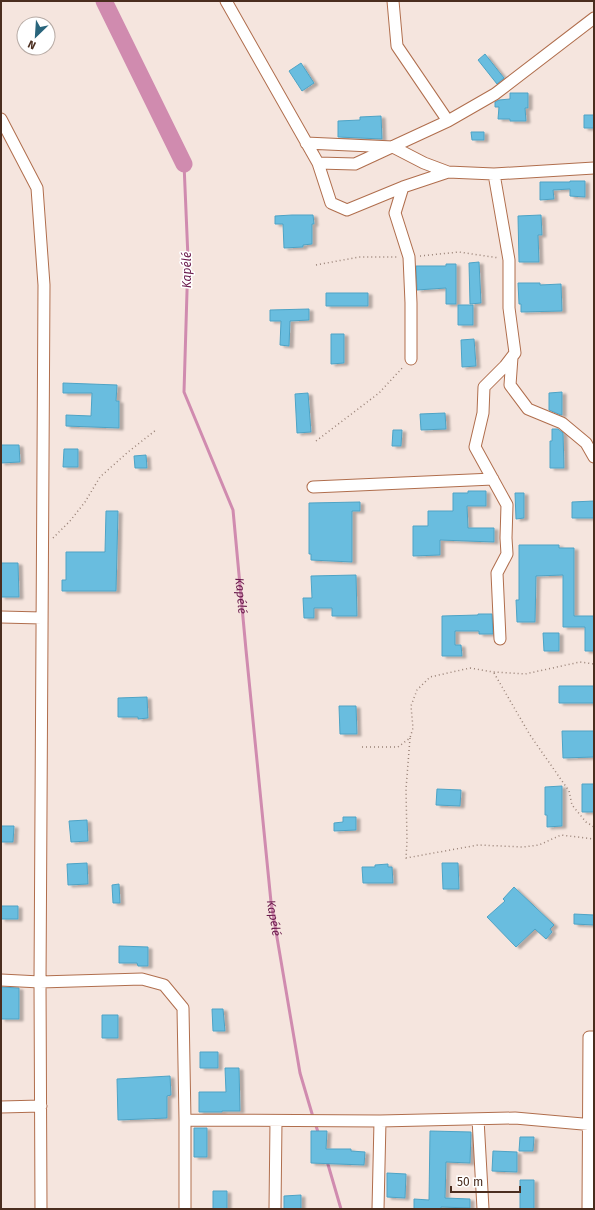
<svg xmlns="http://www.w3.org/2000/svg" width="595" height="1210" font-family="'Fira Sans',sans-serif">
  <defs>
    <filter id="shadow"><feDropShadow dx="4" dy="2" stdDeviation="1" flood-color="#0004"/></filter>
  </defs>
  <rect width="100%" height="100%" fill="#f5e5de"/>
  <g fill="none" stroke-linecap="round" stroke-linejoin="round">
    <!-- stream -->
    <g stroke="#d08baf" stroke-width="3">
      <path id="s1" d="M184 164 188 258 184 392 233 510 246 650 271 902 300 1073 313 1117"/>
      <path d="M315 1123 319 1135"/>
      <path d="M327 1161 341 1209"/>
    </g>
    <!-- river -->
    <path stroke="#d08baf" stroke-width="17" d="M104 1 184 164"/>
  </g>
  <!-- building -->
  <path fill="#69bddf" stroke="#4ea3c5" filter="url(#shadow)" d="M485 54 504 78 497 84 478 60Z
    M301 63 314 83 302 91 289 71Z
    M510 93H528V108H525L526 121H510V119H498L499 107H495V102L499 100 510 99Z
    M584 115H594V128H584Z
    M381 116 382 139 338 137V121L360 120V117Z
    M471 132H484V140H472Z
    M570 181H585V197L570 196V189L553 190 554 199 540 200V182H570Z
    M292 215H313L314 224H312V244L303 245V247L284 248 283 224H275V216Z
    M541 215 542 235H538L539 262H519L518 216Z
    M479 262 481 303 470 304 469 263Z
    M446 264H456V304H446V288L417 290 416 266H446Z
    M518 283H540V285L561 284 562 311 521 312V304H519Z
    M326 293H368V306H326Z
    M458 305H473V325H458Z
    M309 309V320L290 321 289 346 280 345 281 321H270V310Z
    M331 334H344V363L331 364Z
    M474 339 476 366 462 367 461 340Z
    M63 383 117 385 116 401H119V428L66 426V415L91 416 92 393H63Z
    M562 392V415H561L549 410V393Z
    M308 393 311 432 297 433 295 394Z
    M445 413 446 429 421 430 420 414Z
    M552 429H558L563 433 564 468H550V441H552Z
    M393 430H402L401 446H392Z
    M1 445H19L20 462 1 463Z
    M64 449H78V467H63Z
    M146 455 147 468H135L134 456Z
    M468 491H486V506H467L468 528H494V542L440 540V555L413 556V526H428V511H453V493H468Z
    M515 493H524V518L516 519Z
    M594 501V518H572V502Z
    M360 502V511H352V562L311 560V554H309V503Z
    M106 511H118L116 591H62V580H66V552H105Z
    M519 545H559V548H574V616H594V651H585V627H563V575L536 576 535 622H517L516 600H519Z
    M1 563H18L19 597H1Z
    M356 575 357 616H332V608H314V618H304L303 598H312L311 576Z
    M478 614H492L493 634H479V631H455V645H461L462 656H442V616L478 615Z
    M543 633H559V651H544Z
    M559 686H594V703H559Z
    M147 697 148 718 138 719V717H118V698Z
    M339 706H356L357 734H340Z
    M562 731H594V757L563 758Z
    M582 784H594V812H582Z
    M562 786V826L547 827V815H545V787Z
    M437 789 461 790 460 806 436 805Z
    M343 817H356V830L334 831V823L343 822Z
    M87 820 88 841 71 842 69 821Z
    M1 826H14L13 842H1Z
    M87 863 88 884 68 885 67 864Z
    M442 863H458L459 889H443Z
    M388 864V867H392L393 883H363L362 867H375V865Z
    M119 884 120 903H113L112 885Z
    M514 887 554 925 550 929 552 932 546 939 535 929 516 947 487 917 505 901 503 899Z
    M1 906H18V919H1Z
    M574 914 594 915V925L574 924Z
    M119 946 148 947V966H138L137 963H119Z
    M1 987 19 988V1019H1Z
    M212 1009H223L225 1031H213Z
    M102 1015H118V1038H102Z
    M200 1052H218V1068H200Z
    M225 1068H239L240 1111H222V1112H199V1092H226Z
    M170 1076 171 1095 167 1096V1118L118 1120 117 1079Z
    M194 1128H207V1157H194Z
    M311 1131H327L326 1149H351V1151L365 1152 364 1165 311 1163Z
    M430 1131 471 1132 470 1163 446 1162 445 1198 470 1199V1208L441 1207V1209H414V1199L429 1200Z
    M520 1137H534L533 1151H519Z
    M493 1151 517 1152V1172L492 1171Z
    M387 1173 406 1174 405 1198 387 1197Z
    M520 1180H534V1209H520Z
    M213 1191H227V1209H213Z
    M301 1195V1209H284V1196Z"/>
  <g fill="none" stroke-linecap="round" stroke-linejoin="round">
    <defs>
      <path id="street" d="M226 1 318 163 331 203 347 210 403 187 448 172 494 174 594 168
        M393 1 397 46 448 121
        M1 119 37 188 44 285 40 982 41 1209
        M306 143 393 147 424 163 448 172
        M318 163 355 164 448 121 495 94 594 18
        M494 174 509 260V308L515 353 505 366 484 387 483 413 475 447 507 505 506 538 507 554 497 573 500 639
        M403 187 395 213 409 257 411 303V359
        M512 357 510 385 528 409 562 423 586 443 594 457
        M313 487 493 479
        M1 617 42 618
        M1 980 40 982 142 979 164 985 183 1008 185 1120V1209
        M1 1107 41 1106
        M478 1119 483 1209
        M185 1120 380 1121 515 1118 594 1125
        M275 1209 276 1121
        M378 1209 380 1121
        M588 1209 589 1037H594"/>
    </defs>
    <!-- street casing -->
    <use href="#street" stroke="#b06e4d" stroke-width="13"/>
    <!-- path -->
    <path stroke="#998277" stroke-width="1.5" stroke-dasharray="1 3" stroke-linecap="butt" d="M420 256 459 252 499 258
      M316 265 359 257H398
      M316 441 379 393 404 366
      M53 538 70 521 85 502 100 477 128 452 156 430
      M494 673 530 735 569 791 572 805 586 822 594 827
      M410 738 406 789 407 841 406 858 478 845 523 847 539 845 561 835 594 839
      M362 747H398L410 738 413 728 411 706 417 690 430 677 470 668 493 672 525 674 580 662 594 664"/>
    <!-- street -->
    <use href="#street" stroke="#fff" stroke-width="11"/>
  </g>
  <g text-anchor="middle" stroke-width="3" stroke-linejoin="round" paint-order="stroke">
    <!-- water labels -->
    <g font-size="12" font-style="italic" fill="#69194b" stroke="#fff">
      <text transform="translate(187 270) rotate(-90)" y="4">Kapélé</text>
      <text dy="4" stroke="none"><textPath href="#s1" startOffset="442">Kapélé</textPath></text>
      <text dy="4" stroke="none"><textPath href="#s1" startOffset="766">Kapélé</textPath></text>
    </g>
  </g>
  <!-- border -->
  <rect width="595" height="1210" fill="none" stroke="#4a2d1f" stroke-width="4"/>
  <!-- north arrow -->
  <g transform="translate(36 36) rotate(205)"><circle r="19" fill="#ffffff" stroke="#b7aba5"/>
  <path d="M0-3L7 15L0 10L-7 15Z" fill="#29657c"/>
  <text y="-6" font-size="11" font-weight="bold" text-anchor="middle" fill="#4a2d1f">N</text>
  </g>
  <!-- scale -->
  <path d="M451 1186v6h69v-6" fill="none" stroke="#4a2d1f" stroke-width="2"/>
  <text x="457" y="1186" font-size="12" fill="#4a2d1f" stroke="#ffffff" stroke-width="3" paint-order="stroke">50 m</text>
</svg>
